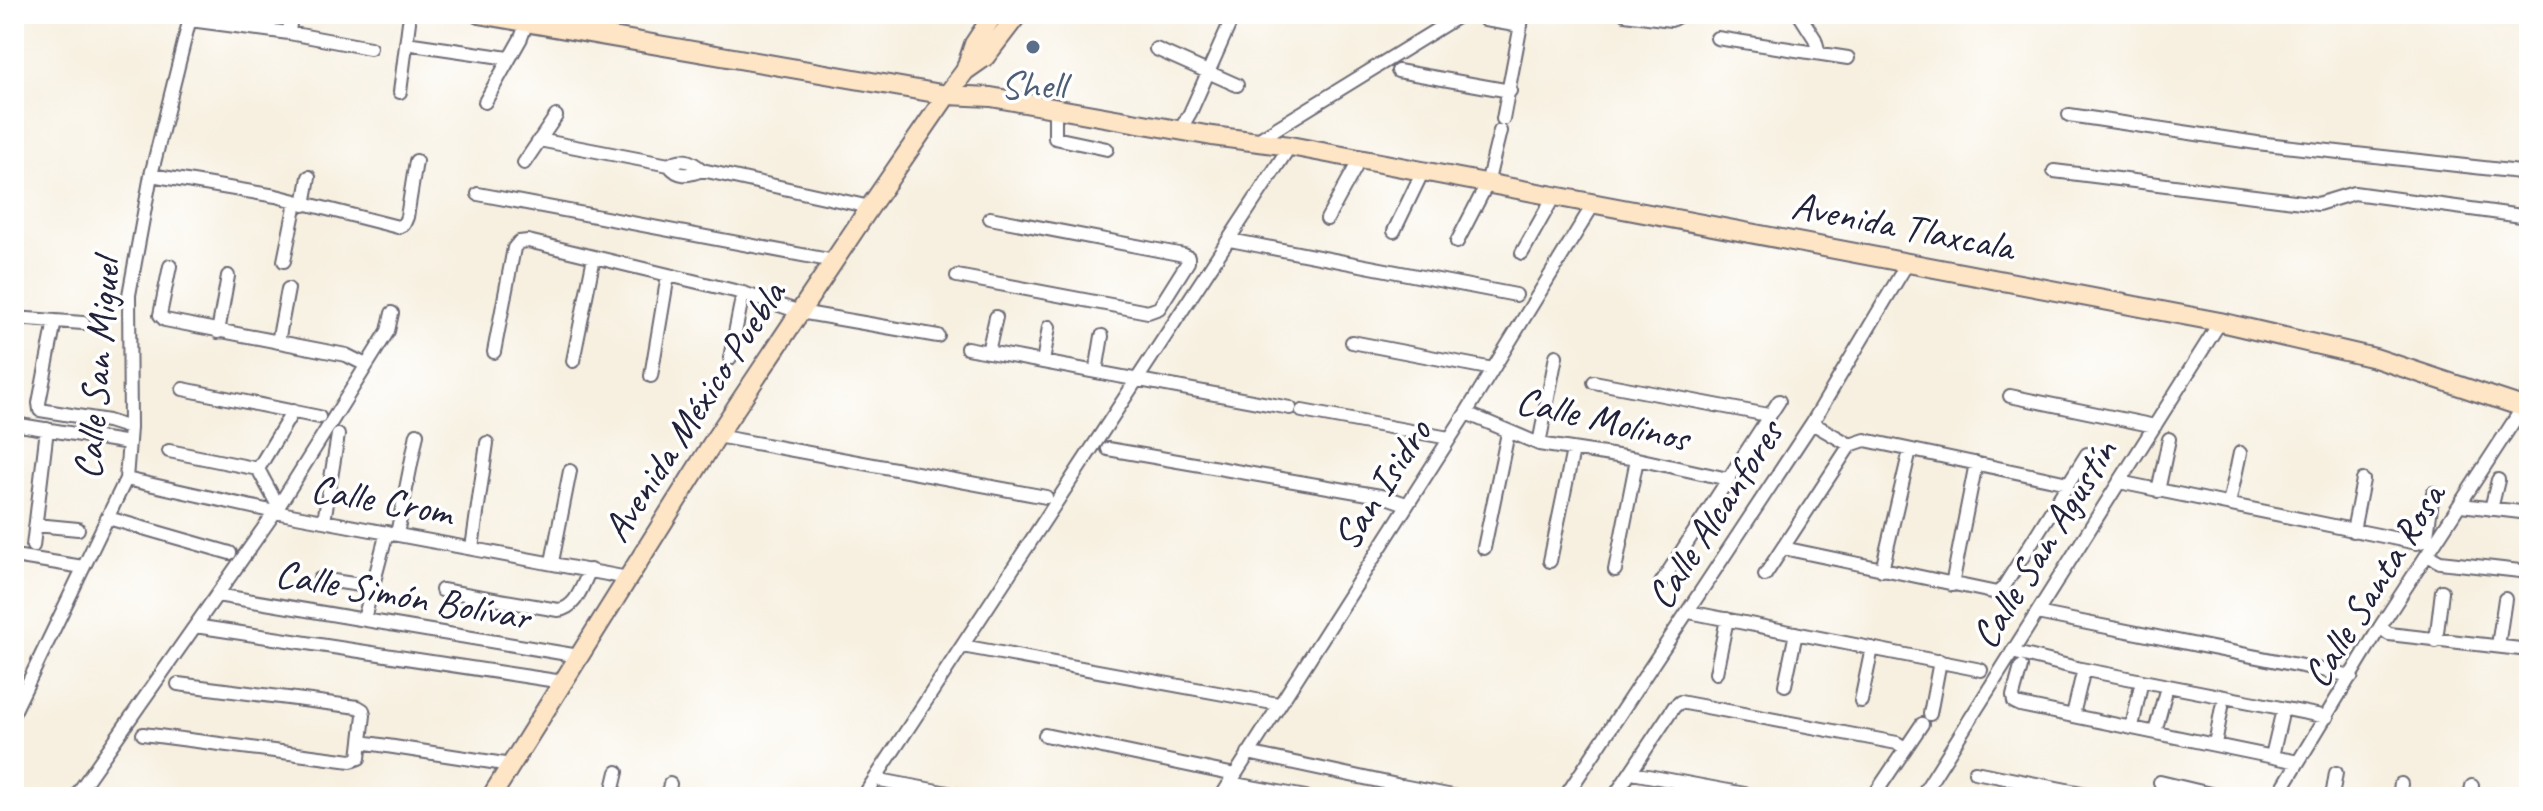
<svg xmlns="http://www.w3.org/2000/svg" width="2543" height="811" font-family="Caveat,sans-serif">
  <rect width="100%" height="100%" fill="#fff"/>
  <filter id="ink" filterUnits="userSpaceOnUse"><feTurbulence type="fractalNoise" baseFrequency=".0125" numOctaves="2"/><feDisplacementMap in="SourceGraphic" scale="16" xChannelSelector="R" yChannelSelector="G"/><feConvolveMatrix kernelMatrix="1 2 1 2 8 2 1 2 1" color-interpolation-filters="sRGB"/></filter>
  <filter id="wash" filterUnits="userSpaceOnUse"><feTurbulence type="fractalNoise" baseFrequency=".006" numOctaves="4" result="noise"/><feDisplacementMap in="SourceGraphic" scale="32" xChannelSelector="R" yChannelSelector="G"/><feGaussianBlur stdDeviation="1.8" result="paint"/><feColorMatrix in="noise" values="0 0 0 0 0 0 0 0 0 0 0 0 0 0 0 0 0 1.4 0 .05"/><feComposite in="paint" operator="in"/></filter>
  <g filter="url(#wash)">
    <rect width="100%" height="100%" fill="#f7f0e0"/>
  </g>
  <g filter="url(#ink)">
    <g fill="none" stroke-linecap="round" stroke-linejoin="round">
      <defs>
        <path id="street" d="M1625 14 1671 20 1682 14
          M1799 14 1815 39 1819 53
          M190 20 289 33 370 48
          M1485 20 1521 26
          M289 33 291 14
          M1717 38 1848 58
          M406 43 508 58
          M1156 49 1237 85
          M1398 71 1510 91
          M400 92 409 22
          M485 102 521 38 527 22
          M1055 109V138L1107 149
          M2069 115 2257 143 2529 173
          M1503 119 1523 14
          M1180 130 1190 113 1234 14
          M539 140 669 165C678 177 688 176 702 170
          M1256 141 1462 14
          M524 163 556 116
          M669 165C682 157 690 160 702 170L870 207
          M2054 171 2318 204 2354 193 2529 217
          M151 175 276 196 398 227 404 224 407 217 416 161
          M478 194 834 261
          M304 205 309 177
          M1327 219 1359 161
          M1394 231 1422 173
          M1230 240 1516 295
          M1457 242 1487 184 1500 131
          M1522 253 1553 198
          M284 261 296 202
          M170 266 160 315 165 320 346 355 366 365
          M957 276 1148 312 1159 308 1188 262V257L1184 255 990 218
          M14 318 83 323
          M55 321 39 403 40 410 108 421 130 428
          M218 332 228 276
          M278 342 288 289
          M1352 342 1493 369
          M967 348 1290 408
          M494 352 514 248 519 242 528 241 743 293 800 312 938 336
          M988 352 996 317
          M730 358 743 293
          M573 361 594 257
          M1043 362 1049 327
          M1096 372 1102 336
          M651 376 668 275
          M1594 382 1768 415
          M183 389 319 417
          M2010 396 2155 426
          M1302 411 1449 438
          M1466 413 1539 444 1637 459 1728 479
          M1812 423 1850 445 1865 440 2068 483
          M14 424 129 443
          M717 436 1046 497
          M1539 444 1556 356
          M1108 449 1386 497 1406 504
          M169 451 258 469 278 506
          M258 469 293 411
          M126 479 275 512 628 578
          M2119 482 2417 543 2423 541 2427 535 2433 493
          M2158 491 2169 439
          M2229 504 2240 453
          M2461 505 2529 513
          M2491 509 2498 480
          M108 518 230 553
          M324 521 338 435
          M36 525 78 529
          M2353 531 2363 480
          M397 534 417 434
          M33 546 47 429
          M472 548 487 443
          M1484 548 1508 433
          M1783 548 1997 593 2003 588 2087 454
          M14 556 83 567
          M2429 556 2440 562 2529 572
          M1550 561 1573 450
          M552 562 570 471
          M1615 570 1637 459
          M1882 570 1910 450
          M1765 575 1850 445
          M320 579 373 587
          M1661 583 1779 401
          M1952 585 1976 463
          M442 590 558 610C577 608 582 585 590 570
          M217 595 579 656
          M1689 612 1981 670
          M2037 613 2352 676
          M364 619 387 532
          M195 626 563 682
          M2380 627 2389 634 2529 650
          M2436 641 2442 591
          M962 646 1278 704
          M2498 646 2505 599
          M2012 652 2081 669 2327 717
          M2021 667 2013 696 2014 702 2020 705 2298 762
          M1716 673 1727 619
          M1785 685 1796 633
          M1861 701 1872 648
          M14 712 126 479 130 428 129 295 151 175 191 14
          M1930 714 1940 661
          M2073 715 2082 677
          M2132 727 2140 689
          M2155 732 2165 694
          M143 734 351 761 359 758 364 715 363 710 358 707 178 684
          M1045 735 1235 775
          M361 742 511 765
          M2215 744 2222 707
          M1248 753 1397 785
          M2272 756 2281 718
          M1975 772 2102 797
          M1632 773 1761 797
          M877 777 880 780 969 797
          M2160 782 2223 797
          M1229 783 1306 797
          M1402 786 1458 797
          M75 797 275 512 388 331 392 313
          M611 797 617 772
          M667 797 670 784
          M724 797V795
          M863 797 1290 146
          M1221 797 1466 413 1593 205
          M1565 797 1812 423 1908 262
          M1614 797 1674 707 1680 702 1897 743 1905 748
          M1873 797 1922 724
          M1921 797 2220 322
          M2277 797 2380 627 2523 407 2529 390
          M2332 797 2336 773
          M2399 797 2401 784
          M2470 797 2472 786"/>
        <path id="secondary" d="M479 14 947 95 991 97 1212 136 1290 146 2220 322 2375 358 2529 409
          M965 71 974 44 994 14
          M491 797 717 436 870 207 947 95 965 71 985 57 1018 14"/>
      </defs>
      <!-- street casing -->
      <use href="#street" stroke="#6d6a75" stroke-width="16"/>
      <!-- secondary casing -->
      <use href="#secondary" stroke="#6d6a75" stroke-width="22"/>
      <!-- street -->
      <use href="#street" stroke="#fff" stroke-width="12"/>
      <!-- secondary -->
      <use href="#secondary" stroke="#fde5c5" stroke-width="18"/>
    </g>
  </g>
  <!-- markers -->
  <circle fill="#5c6f8a" stroke="#fff" stroke-width="3" cx="1033" cy="47" r="8"/>
  <g text-anchor="middle" stroke-width="7" stroke-linejoin="round" paint-order="stroke">
    <!-- service labels -->
    <g font-size="40" fill="#4e5e75" stroke="#fff">
      <text x="1033" y="98">Shell</text>
    </g>
    <!-- street labels -->
    <g font-size="40" fill="#22223b" stroke="#fff">
      <text transform="translate(1903 225) rotate(11)" y="14">Avenida Tlaxcala</text>
      <text transform="translate(96 369) rotate(-85)" y="14">Calle San Miguel</text>
      <text transform="translate(693 411) rotate(-57)" y="14">Avenida México Puebla</text>
      <text transform="translate(1603 418) rotate(13)" y="14">Calle Molinos</text>
      <text transform="translate(1381 484) rotate(-57)" y="14">San Isidro</text>
      <text transform="translate(382 499) rotate(10)" y="14">Calle Crom</text>
      <text transform="translate(1714 514) rotate(-57)" y="14">Calle Alcanfores</text>
      <text transform="translate(2043 543) rotate(-58)" y="14">Calle San Agustín</text>
      <text transform="translate(2373 585) rotate(-58)" y="14">Calle Santa Rosa</text>
      <text transform="translate(403 594) rotate(10)" y="14">Calle Simón Bolívar</text>
    </g>
  </g>
  <!-- margin -->
  <rect width="2543" height="811" fill="none" stroke="#fff" stroke-width="48"/>
</svg>
